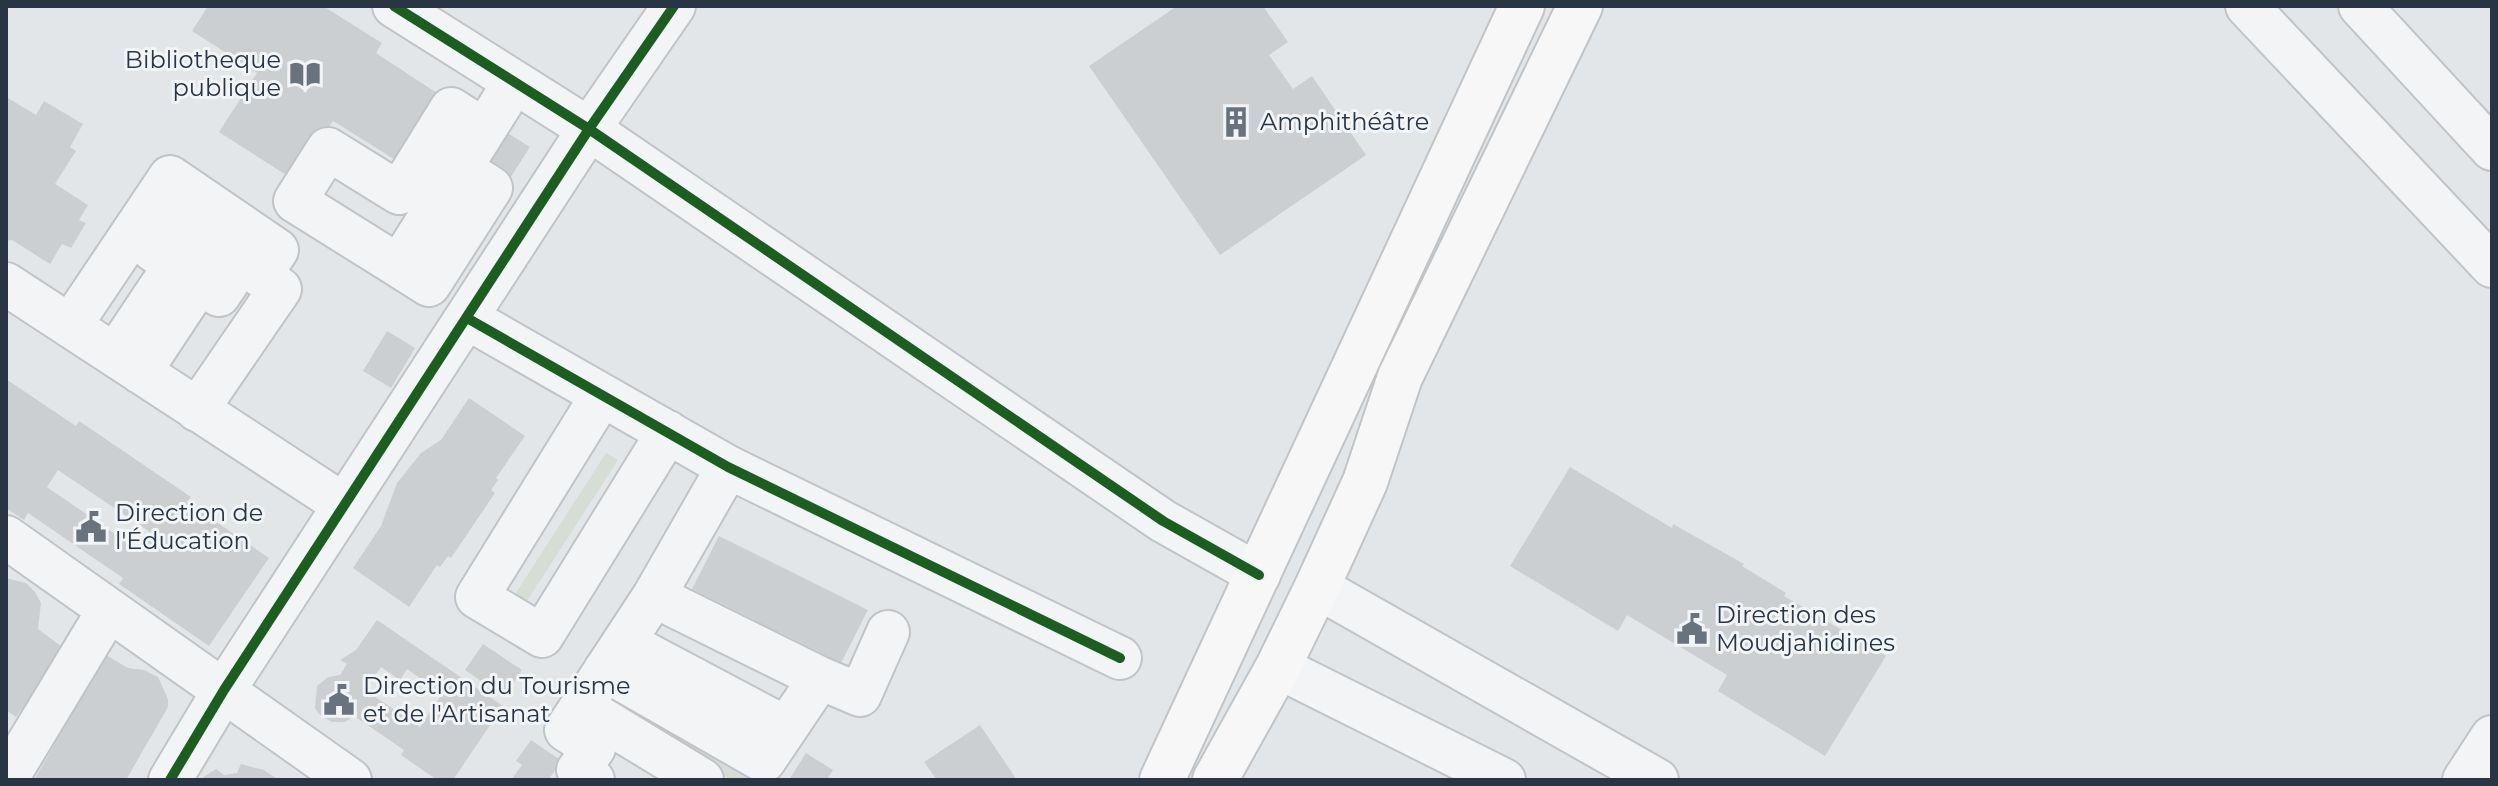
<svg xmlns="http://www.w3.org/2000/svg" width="2498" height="786" font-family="Montserrat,sans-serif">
  <rect width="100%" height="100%" fill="#e3e6e9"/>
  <!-- green -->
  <path fill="#d5ddd4" d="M606 453 618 460 525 604 514 596Z
    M612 695 757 780H731L605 706Z"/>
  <!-- building -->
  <path fill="#cccfd2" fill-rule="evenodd" d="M208 6H323L382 43 376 53 440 95 397 161 333 121 294 180 219 132 257 73 192 31Z
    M1177 6H1263L1288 42 1269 55 1293 89 1312 76 1366 155 1220 255 1089 66Z
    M8 98 36 115 44 101 83 124 70 147 76 151 55 184 88 205 79 220 86 223 71 248 62 244 50 264 12 240 6 241Z
    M503 130 530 147 505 186 478 169Z
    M387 331 415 348 391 388 363 371Z
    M6 379 76 426 79 421 191 497 187 502 269 558 209 646 119 584 123 578 28 513 24 520 6 508ZM58 470 153 534 141 552 47 487Z
    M469 398 525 436 496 478 498 480 491 490 495 493 451 558 448 556 440 567 437 565 409 607 353 568 381 526 397 483 421 453 441 440Z
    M1570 467 1672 528 1673 524 1744 564 1742 566 1786 593 1784 596 1886 656 1825 756 1718 691 1727 675 1627 615 1618 631 1510 566Z
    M719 536 868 610 841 663 779 632 775 641 750 629 755 620 692 589Z
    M6 578 26 583 35 592 41 603 38 629 65 649 16 717 6 710Z
    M377 620 503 706 453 780H437L401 755 404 750 354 716 345 722H332L320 715 315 708 317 686 328 677 340 675 347 664 340 660 356 650ZM381 667 400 680 407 669 442 694 420 727 365 690Z
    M483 644 522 670 504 697 465 670Z
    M106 655 128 668 144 670 158 677 168 699V707L126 780H34Z
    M980 725 1017 780H937L924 762Z
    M531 740 562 761 548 780H511L522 765 516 761Z
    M806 753 833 770 827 780H789Z
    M241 764 264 770 279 780H199L216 769 224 775 237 773Z"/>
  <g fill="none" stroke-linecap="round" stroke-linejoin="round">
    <defs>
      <path id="minor" d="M394 6 589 129 1163 521 1259 575
        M2247 6 2492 266
        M2360 6 2492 149
        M484 130 451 109 399 193 328 149 295 201 399 266 514 83
        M399 266 429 285 491 188 460 168
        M6 284 344 505
        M467 318 728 467 1120 658
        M70 326 170 177 277 250 260 275 280 289 197 410
        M115 355 175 265 153 250 170 226 236 270 219 295 199 283 140 372
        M602 395 477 597 542 636 668 432
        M6 537 350 780
        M1317 587 1657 780
        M624 642 786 728
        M1278 667 1504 780
        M605 670 764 761 820 678 654 596
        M820 678 860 695 888 632
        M582 707 702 780
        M6 780 108 611
        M170 780 224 690 589 129 674 6
        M593 780 578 770 594 748 566 730 654 596 728 467
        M2464 780 2492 737"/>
      <path id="secondary" d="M1162 780 1522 6
        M1215 780 1278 667 1317 587 1365 482 1400 377 1580 6"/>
    </defs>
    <!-- minor casing -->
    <use href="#minor" stroke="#c1c4c7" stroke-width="46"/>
    <!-- secondary casing -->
    <use href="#secondary" stroke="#c1c4c7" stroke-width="48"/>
    <!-- minor -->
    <use href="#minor" stroke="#f3f4f6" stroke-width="42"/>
    <!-- secondary -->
    <use href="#secondary" stroke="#f7f7f7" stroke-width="44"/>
    <defs>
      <path id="cycleway" d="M394 6 589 129 1163 521 1259 575
        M467 318 728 467 1120 658
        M170 780 224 690 589 129 674 6"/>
    </defs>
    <!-- cycleway casing -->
    <use href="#cycleway" stroke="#f1f5f8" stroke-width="15"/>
    <!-- cycleway -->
    <use href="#cycleway" stroke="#1b5e20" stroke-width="10"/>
  </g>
  <!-- icons -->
  <defs>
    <symbol id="library-bare" viewBox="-9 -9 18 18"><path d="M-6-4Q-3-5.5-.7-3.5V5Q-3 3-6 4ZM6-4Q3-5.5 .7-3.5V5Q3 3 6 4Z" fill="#69737e" stroke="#f1f5f8" stroke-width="2.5" paint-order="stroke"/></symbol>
    <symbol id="building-bare" viewBox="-9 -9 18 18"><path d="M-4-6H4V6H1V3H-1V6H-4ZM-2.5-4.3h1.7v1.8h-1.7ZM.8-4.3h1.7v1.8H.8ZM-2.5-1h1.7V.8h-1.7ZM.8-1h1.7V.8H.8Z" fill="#69737e" stroke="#f1f5f8" stroke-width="2.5" paint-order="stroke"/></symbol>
    <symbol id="civic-bare" viewBox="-9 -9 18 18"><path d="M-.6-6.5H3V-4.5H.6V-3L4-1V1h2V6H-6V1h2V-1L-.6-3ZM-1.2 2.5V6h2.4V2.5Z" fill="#69737e" stroke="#f1f5f8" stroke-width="2.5" paint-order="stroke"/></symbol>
  </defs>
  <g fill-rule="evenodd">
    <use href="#library-bare" x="283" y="52" width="44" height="44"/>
    <use href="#building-bare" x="1214" y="100" width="44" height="44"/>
    <use href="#civic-bare" x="69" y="505" width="44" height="44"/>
    <use href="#civic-bare" x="1670" y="607" width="44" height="44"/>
    <use href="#civic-bare" x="317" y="678" width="44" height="44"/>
  </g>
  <g text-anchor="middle" stroke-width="6" stroke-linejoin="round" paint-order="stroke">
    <!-- poi labels -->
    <g font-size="24" fill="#283545" stroke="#f1f5f8" text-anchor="start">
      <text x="281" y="68" text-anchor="end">Bibliotheque<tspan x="281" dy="28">publique</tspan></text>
      <text x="1260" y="130">Amphithéâtre</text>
      <text x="115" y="521">Direction de<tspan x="115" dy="28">l'Éducation</tspan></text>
      <text x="1716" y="623">Direction des<tspan x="1716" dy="28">Moudjahidines</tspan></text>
      <text x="363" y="694">Direction du Tourisme<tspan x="363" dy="28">et de l'Artisanat</tspan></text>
    </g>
  </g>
  <!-- border -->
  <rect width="2498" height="786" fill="none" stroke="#283545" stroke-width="16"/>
</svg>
